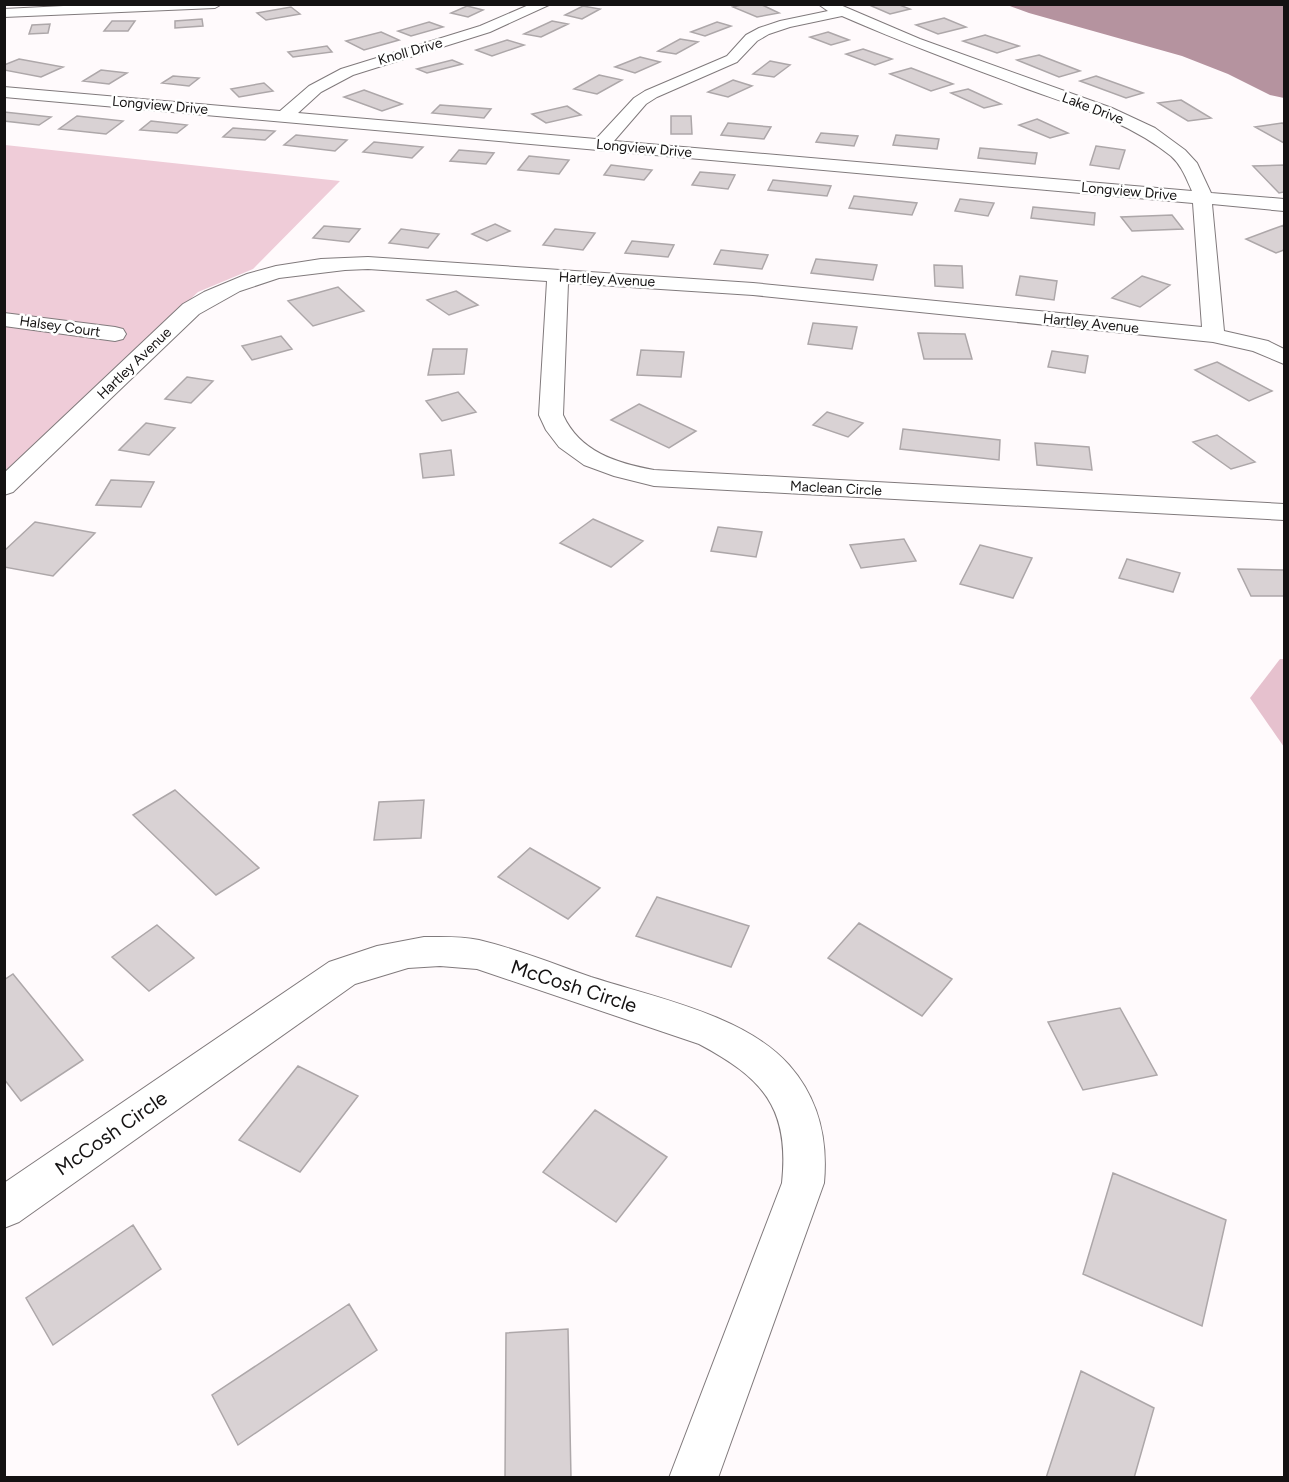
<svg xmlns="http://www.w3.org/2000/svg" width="1289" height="1482" font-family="Figtree,sans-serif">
  <rect width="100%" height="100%" fill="#fffafc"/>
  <!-- green -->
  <path fill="#efccd8" d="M5 145 340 181 253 269 198 292 5 472Z"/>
  <!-- forest -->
  <path fill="#e6c1ce" d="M1280 659H1284V747L1250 698Z"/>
  <!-- water -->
  <path fill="#b5939f" d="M1007 5H1284V98L1270 95 1228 74 1182 56 1029 13Z"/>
  <!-- building -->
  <path fill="#d9d2d4" stroke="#ada7a9" stroke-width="1.5" d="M745 4H760L779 13 757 17 733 7Z
    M867 4H897L910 9 890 14Z
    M467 6 483 10 468 17 451 13Z
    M583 6 600 9 582 19 565 15Z
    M291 7 300 14 266 20 257 13Z
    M944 18 966 27 938 34 916 25Z
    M202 19 203 26 175 28V21Z
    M112 21H135L128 31H104Z
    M552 21 568 24 541 37 524 34Z
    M429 22 443 27 411 36 398 31Z
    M717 22 731 26 705 36 691 32Z
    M50 24 48 33 29 34 32 25Z
    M381 32 399 40 364 50 346 41Z
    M828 32 849 40 831 45 810 37Z
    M985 35 1019 46 997 53 963 41Z
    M680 39 698 42 676 54 658 51Z
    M507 40 524 45 492 56 476 50Z
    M327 46 332 52 293 57 288 52Z
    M863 49 892 59 875 65 846 54Z
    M1039 55 1080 71 1059 77 1017 60Z
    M640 57 660 62 635 73 615 67Z
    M19 59 63 67 41 77 4 70V65Z
    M452 60 462 64 427 73 417 69Z
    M770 61 790 65 774 77 753 74Z
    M911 68 953 84 931 91 890 74Z
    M101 70 127 73 109 84 83 81Z
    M599 75 622 80 597 94 574 89Z
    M173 76 199 78 189 86 162 83Z
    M1096 76 1143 93 1126 98 1080 81Z
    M733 80 752 86 728 97 708 92Z
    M264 83 273 91 239 97 231 89Z
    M968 89 1001 104 984 108 951 93Z
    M364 90 402 104 382 111 344 97Z
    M1181 100 1211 118 1188 121 1158 103Z
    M440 105 491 109 484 118 432 113Z
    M567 106 581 115 546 123 532 114Z
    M4 112 51 117 39 125 4 121Z
    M77 116 123 121 106 134 59 129Z
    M671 116H691L692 134H671Z
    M1037 119 1068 133 1050 138 1019 125Z
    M151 121 187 125 177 133 140 130Z
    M728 123 771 127 764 139 721 135Z
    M1282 123 1284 124V143L1255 127Z
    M233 128 275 131 265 140 223 137Z
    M821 133 858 136 854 146 816 142Z
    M296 135 347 140 335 151 284 145Z
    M896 135 939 139 937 149 893 145Z
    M374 142 423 147 412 158 363 152Z
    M1096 146 1125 150 1119 169 1090 165Z
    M980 148 1037 153 1035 164 978 158Z
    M459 150 494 153 486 164 450 161Z
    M529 156 569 160 559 174 518 170Z
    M611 165 652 170 644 180 604 175Z
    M1284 165V192L1279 193 1253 166Z
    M700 172 735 175 728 189 692 185Z
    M773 180 831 186 827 196 768 190Z
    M854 196 917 203 912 215 849 208Z
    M960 199 994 203 988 216 955 211Z
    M1033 207 1095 213 1094 225 1031 218Z
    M1172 215 1183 229 1132 231 1121 217Z
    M495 224 510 231 487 241 472 234Z
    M1284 225V250L1276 253 1246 239Z
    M324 226 360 229 349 242 313 238Z
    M401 229 439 234 428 248 389 243Z
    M555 229 595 233 583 250 543 245Z
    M632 241 674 245 668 257 625 253Z
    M721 250 768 255 762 269 714 264Z
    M816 259 877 265 873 280 811 273Z
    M934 265 962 266 963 288 935 286Z
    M1020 276 1057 281 1054 300 1016 295Z
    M1142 276 1170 285 1140 307 1112 298Z
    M338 287 364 311 313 326 288 301Z
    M456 291 478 305 449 315 427 300Z
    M813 323 857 327 852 349 808 344Z
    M918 333 965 334 972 359H924Z
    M281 336 292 349 252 360 242 346Z
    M433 349H467L464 374 428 375Z
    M641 350 684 352 681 377 637 375Z
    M1052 351 1088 356 1085 373 1048 367Z
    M1217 362 1272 391 1249 401 1195 370Z
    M187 377 213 381 191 403 165 399Z
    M458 392 476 412 442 421 426 401Z
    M639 404 696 431 669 448 611 420Z
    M827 412 863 423 848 437 813 425Z
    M146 423 175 428 149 455 119 450Z
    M903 429 1000 440 999 460 900 449Z
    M1217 435 1255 462 1231 469 1193 442Z
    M1035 443 1089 447 1092 470 1037 465Z
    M451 450 454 475 423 478 420 454Z
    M111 480 154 482 141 507 96 505Z
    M593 519 643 541 611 567 560 543Z
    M35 522 95 533 53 576 4 567V551Z
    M718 527 762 532 756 557 711 551Z
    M904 539 916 561 861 568 850 545Z
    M980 545 1032 558 1013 598 960 584Z
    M1127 559 1180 573 1173 592 1119 578Z
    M1238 569 1284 570V596H1251Z
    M175 790 259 868 216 895 133 815Z
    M424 800 421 838 374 840 379 802Z
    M530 848 600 888 568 919 498 877Z
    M657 897 749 926 731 967 636 936Z
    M859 923 952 979 922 1016 828 958Z
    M157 925 194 958 149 991 112 957Z
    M13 974 83 1060 21 1101 4 1079V980Z
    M1120 1008 1157 1075 1083 1090 1048 1022Z
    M298 1066 358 1096 300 1172 239 1140Z
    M595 1110 667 1157 616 1222 543 1172Z
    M1113 1173 1226 1220 1202 1326 1083 1274Z
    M133 1225 161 1269 53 1345 26 1298Z
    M349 1304 377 1350 238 1445 212 1395Z
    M568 1329 571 1478H505L506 1333Z
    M1081 1371 1154 1408 1134 1478H1046Z"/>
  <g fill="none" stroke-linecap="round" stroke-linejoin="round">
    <defs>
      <path id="street" d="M103 4H222L215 8 4 17V9Z
        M531 4H551L490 32 353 75 321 92 298 113 596 139 634 98 645 91 727 56 746 35 759 28 780 21 828 11 818 4H838L920 39 1112 108 1155 128 1185 150 1197 163 1211 193 1284 199V211L1212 204 1224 331 1268 341 1284 349V364L1253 351 1213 342 753 295 568 283 563 415C580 452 616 463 654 470L1284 504V520L654 486 614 476 584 465 559 447 546 430 539 415 547 281 368 269 345 270 279 278 240 291 199 314 13 492 4 495V473L183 304 204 292 247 274 276 266 321 259 368 257 753 283 1202 327 1193 203 4 97V87L280 111 309 86 341 69 480 26ZM842 16C901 42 961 64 1022 87 1073 106 1128 121 1171 156 1182 166 1186 178 1192 191L614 141 646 104 657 97 737 62 757 41 769 34 790 27Z
        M4 313 115 327 123 329 126 334 123 339 115 341 4 326Z
        M424 937C442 937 461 936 479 940 517 949 554 964 591 977 653 997 745 1015 789 1065 819 1099 828 1139 824 1183L718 1478H669L782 1183C790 1108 763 1078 699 1044L477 969 440 966 408 968 355 984 19 1222 4 1228V1183L329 962 377 946Z"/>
    </defs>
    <!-- street casing -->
    <use href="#street" stroke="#807a7c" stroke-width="2"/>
    <!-- street -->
    <use href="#street" fill="#fff" fill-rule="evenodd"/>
  </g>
  <g text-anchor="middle" stroke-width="5" stroke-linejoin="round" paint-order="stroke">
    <!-- far-street labels -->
    <g font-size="14" fill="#141212" stroke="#fff">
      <text transform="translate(410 51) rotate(-16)" y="5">Knoll Drive</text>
      <text transform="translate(160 105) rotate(5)" y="5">Longview Drive</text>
      <text transform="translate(1093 108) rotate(21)" y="5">Lake Drive</text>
      <text transform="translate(644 148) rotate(5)" y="5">Longview Drive</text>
      <text transform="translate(1129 191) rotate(5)" y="5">Longview Drive</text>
      <text transform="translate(607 279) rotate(3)" y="5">Hartley Avenue</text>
      <text transform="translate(1091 323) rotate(6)" y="5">Hartley Avenue</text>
      <text transform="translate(60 326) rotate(8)" y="5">Halsey Court</text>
      <text transform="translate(134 363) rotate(-44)" y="5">Hartley Avenue</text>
      <text transform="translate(836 488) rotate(3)" y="5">Maclean Circle</text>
    </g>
    <!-- near-street labels -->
    <g font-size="20" fill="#141212" stroke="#fff">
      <text transform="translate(574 986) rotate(18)" y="7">McCosh Circle</text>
      <text transform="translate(111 1133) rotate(-35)" y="7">McCosh Circle</text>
    </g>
  </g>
  <!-- border -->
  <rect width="1289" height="1482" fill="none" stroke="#141212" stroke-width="12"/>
</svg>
